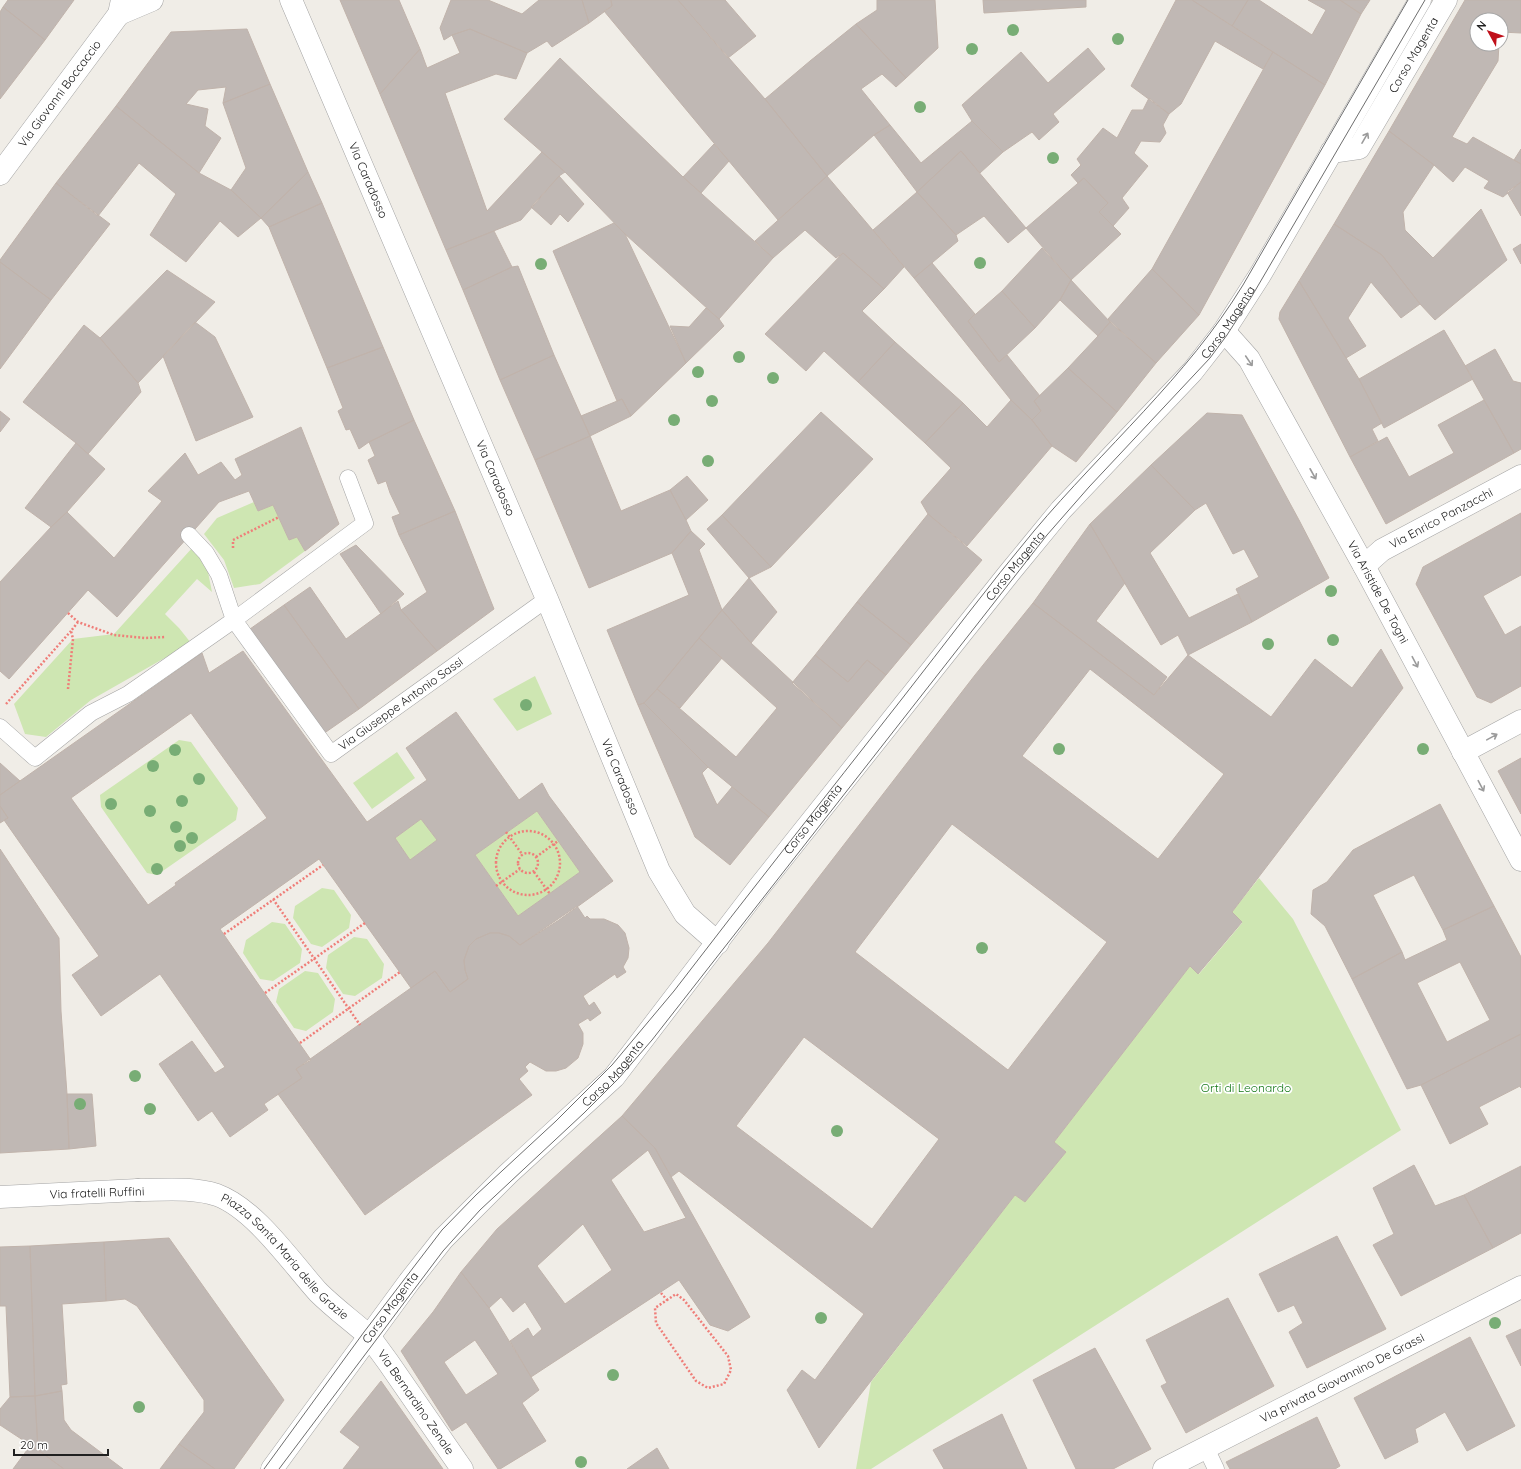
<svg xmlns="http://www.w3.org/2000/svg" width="1521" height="1469" font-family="Quicksand,sans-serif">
  <rect width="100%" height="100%" fill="#f0ede7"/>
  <!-- grass -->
  <path fill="#cee6b2" d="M254 502 258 511 273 505 289 540 297 537 305 551 260 584 234 588 224 560 204 534 217 518Z
    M193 547 208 572 212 592 197 579 165 614 179 628 191 643 91 700 46 737 25 734 14 704 73 639 114 634Z
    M535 676 552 714 517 731 493 699Z
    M179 740 191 742 238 808 236 820 157 875 147 873 101 807 100 795Z
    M397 752 415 778 372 809 353 783Z
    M537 811 580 872 518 916 475 855Z
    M421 819 437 840 410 860 395 838Z
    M1259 878 1293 919 1401 1130 871 1469H856L871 1382 1015 1195 1025 1202 1066 1152 1054 1142 1190 966 1199 974 1242 923 1232 912Z
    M322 888 334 890 351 915 349 928 322 947 311 944 293 918 295 906Z
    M272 922 285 924 302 949 300 963 273 981 260 979 243 953 246 940Z
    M354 937 367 939 384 964 382 978 355 996 343 994 326 968 328 955Z
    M305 971 318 973 335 999 333 1012 306 1031 294 1028 276 1002 279 989Z"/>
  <!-- building -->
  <path fill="#c0b8b4" stroke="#c0b3ab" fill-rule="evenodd" d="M8 0H74L45 40 3 7Z
    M340 0H399L420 49 380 94Z
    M451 0H488L522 14 539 0H582L589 23 552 47 547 41 527 53 470 29 452 35 444 40 440 28Z
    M582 0H611L612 6 589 23Z
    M611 0H678L765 99 827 176 778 220 604 11 612 6Z
    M678 0H725L756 36 728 58Z
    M877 0H935L938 48 906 78 856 24 877 10Z
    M983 0H1086V7L984 13Z
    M1176 0H1192L1273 52 1263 69 1215 41 1181 104 1169 114 1131 86Z
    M1192 0H1248L1232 26Z
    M1248 0H1259L1312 35 1326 10 1308 0H1340L1361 14 1325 85 1232 26Z
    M1340 0H1370L1361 14Z
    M1465 0H1521V33L1501 32V20H1477V44H1499L1498 61 1452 137 1467 144 1473 137 1521 164V182L1503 197 1484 188 1489 181 1465 167 1453 182 1434 165 1389 131Z
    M3 7 45 40 0 99V12Z
    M856 24 906 78 896 87 882 74 861 89 890 125 874 135 827 176 765 99 810 61Z
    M247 29 270 84 223 103 226 87 198 90 186 104 208 109 205 126 221 138 199 173 116 106 171 32Z
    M470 29 527 53 516 79 496 74 445 93 487 211 542 152 565 172 559 176 521 220 446 250 380 94 420 49 427 68 460 53 452 35Z
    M1088 48 1105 69 1053 114 1059 122 1039 140 1032 132 1003 152 972 121 962 105 1021 52 1048 83Z
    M1273 52 1325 85 1199 315 1152 269Z
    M560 58 683 177 773 258 719 319 625 234 565 172 504 119Z
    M270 84 308 172 261 218 231 190 246 168 223 103Z
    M1149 98 1169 114 1163 125 1166 133 1160 142 1141 141 1134 153 1148 166 1122 198 1129 208 1113 226 1099 212 1108 203 1084 178 1078 183 1071 175 1081 165 1077 159 1103 128 1117 138 1132 110H1143Z
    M116 106 199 173 231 190 261 218 238 237 220 221 186 262 150 235 176 194 139 163 98 216 56 183Z
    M972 121 1003 152 980 173 961 151 917 192 874 135 890 125 921 163Z
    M1389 131 1434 165 1403 212 1405 230 1433 258 1481 209 1507 260 1435 320 1420 304 1382 255 1334 224Z
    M714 144 729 161 701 193 683 177Z
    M1521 149V164L1514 160Z
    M961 151 1026 228 1008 243 984 216 956 235 917 192Z
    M308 172 322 203 269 227 261 218Z
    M559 176 584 204 568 222 560 214 551 225 531 207Z
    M827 176 904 267 884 289 843 253 836 258 805 230 773 258 755 241Z
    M1084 178 1108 203 1099 212 1121 234 1071 280 1026 228Z
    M1521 182V216L1507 192Z
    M56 183 110 224 51 300 0 262V260Z
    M917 192 956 235 958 241 914 278 873 230Z
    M322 203 383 347 327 368 269 227Z
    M614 223 625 234 686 363 631 416 622 399 617 401 553 251Z
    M1334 224 1382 255 1420 304 1401 318 1371 282 1348 318 1366 346 1346 358 1299 281Z
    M494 231 512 267 463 290 446 250Z
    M1521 244V264L1513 249Z
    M1042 248 1071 280 1060 300 1035 328 1002 291Z
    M843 253 884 289 862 311 895 342 858 382 824 351 806 371 765 334Z
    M0 262 51 300 0 369Z
    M932 263 975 314 968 321 999 362 1007 355 1040 396 1034 401 1041 411 1032 420 1011 400 914 278Z
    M518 266 554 355 500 380 463 290 512 267Z
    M1152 269 1199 315 1156 363 1108 319Z
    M167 270 215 302 138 383 100 338Z
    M1071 280 1110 322 1098 336 1060 300Z
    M1299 281 1359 379 1382 423 1372 429 1378 441 1350 457 1279 319 1280 312Z
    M1002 291 1035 328 999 362 968 321Z
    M706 308 719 319 724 326 686 363 670 326 689 327Z
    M195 322 215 337 253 417 196 441 163 356Z
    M1110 322 1156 363 1117 412 1068 368 1098 336Z
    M84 325 100 338 138 383 141 392 88 454 76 443 23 402Z
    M1444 330 1473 379 1384 428 1359 379Z
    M895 342 963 403 925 443 858 382Z
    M383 347 414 420 369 442 359 449 350 429 346 430 338 411 343 408 327 368Z
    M1495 349 1513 381 1521 383V449L1514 453 1465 366Z
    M554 355 590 436 535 460 500 380Z
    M1068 368 1117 412 1076 462 1052 446 1032 420 1041 411 1034 401Z
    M622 399 631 416 590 436 581 416Z
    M1011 400 1032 420 1052 446 967 546 928 514 921 502 951 468 925 443 963 403 987 427Z
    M1484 400 1514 453 1386 524 1350 457 1387 437 1409 477 1454 453 1438 425Z
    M0 411 10 419 0 432Z
    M821 412 873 459 771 567 722 515Z
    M1207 413 1242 415 1299 520 1329 578 1252 622 1236 589 1259 577 1244 549 1233 554 1206 503 1195 510 1151 465Z
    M414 420 455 511 399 535 392 517 400 514 390 493 386 481 378 484 368 460 375 456 369 442Z
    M301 427 339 524 305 551 297 537 289 540 273 505 258 511 249 491 219 502 117 617 88 590 9 679 0 671V582L51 527 67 512 114 558 162 501 148 491 185 453 198 475 221 462 235 480 242 475 235 459Z
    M590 436 621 511 670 490 686 520 691 531 672 553 589 588 535 460Z
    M76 443 105 469 67 512 51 527 25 508Z
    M1151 465 1195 510 1150 553 1189 618 1238 594 1252 622 1188 655 1178 635 1161 645 1090 524Z
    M687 476 708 500 686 520 670 490Z
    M455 511 494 609 437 651 401 610 427 592 399 535Z
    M1521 513V575L1483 596 1505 635 1521 626V686L1491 703 1477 697 1416 584 1423 567Z
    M928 514 982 560 911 645 857 602Z
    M722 515 771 567 749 578 707 529Z
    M1090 524 1125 583 1096 621 1167 677 1154 695 1033 603Z
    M691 531 705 544 699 550 722 610 657 689 644 703 638 705 607 630 689 595 672 553Z
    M356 545 404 594 381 614 340 554Z
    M749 578 777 612 751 643 722 610Z
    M310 587 346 639 398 601 401 610 437 651 359 709 284 605Z
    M857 602 911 645 886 675 867 660 848 682 815 655Z
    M1033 603 1154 695 1188 655 1271 717 1315 659 1352 688 1381 649 1403 688 1232 912 1242 922 1198 974 1190 966 1054 1142 1066 1152 1025 1202 1015 1195 819 1448 787 1390 802 1370 815 1380 864 1314 679 1171 671 1177 655 1148 622 1116 768 943 975 675ZM1090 669 1224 774 1158 859 1022 756ZM952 824 1107 942 1008 1070 855 952ZM804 1037 939 1139 872 1229 736 1126Z
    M284 605 359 709 323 734 250 629Z
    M722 610 751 643 842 728 769 817 708 767 644 703 657 689 736 757 777 708 699 638Z
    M699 638 722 658 680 708 657 689Z
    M243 651 367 822 427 780 406 748 456 712 519 800 542 783 549 796 613 881 559 920 520 945 509 936 499 933H490L476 939 469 946 464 960 465 970 468 979 450 992 435 971 411 988 319 859 220 929 311 1060 296 1069 302 1078 264 1104 268 1110 230 1137 212 1111 198 1121 159 1064 192 1041 215 1073 225 1067 160 974 101 1016 72 975 99 956 4 820 8 818 0 806V795L202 653 209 673ZM191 713 267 818 175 883 176 885 148 905 71 798ZM537 811 580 872 518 916 475 855ZM421 819 437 840 410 860 395 838Z
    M815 655 848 682 867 660 886 675 842 728 792 683Z
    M644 703 708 767 702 773 717 805 732 787 769 817 730 865 695 837 638 705Z
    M1521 758V814L1498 771Z
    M0 763 20 781 0 795Z
    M1440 804 1494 906 1443 930 1414 875 1373 895 1402 952 1352 979 1325 926 1311 914 1313 890 1327 882 1353 850Z
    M0 806 8 818 0 823Z
    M0 849 59 938 61 1011 67 1094 69 1149 0 1153Z
    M577 906 585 918 587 916 590 919H604L618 925 625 933 629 948 628 958 623 967 626 972 617 978 615 974 583 996 589 1006 594 1002 601 1013 590 1021 588 1018 578 1024 583 1033V1044L578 1058 566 1068 556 1071H546L530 1062 525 1067 528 1071 519 1079 532 1095 365 1215 278 1094 302 1078 296 1069 435 971 450 992 468 979 465 970 464 960 469 946 476 939 490 933H499L509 936 520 945Z
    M1494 906 1521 957V1034L1421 1085 1407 1089 1352 979 1402 952 1405 960 1447 940 1443 930ZM1460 962 1490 1020 1447 1042 1417 983Z
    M1521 1034V1088L1520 1086 1479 1107 1488 1124 1450 1144 1421 1085Z
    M67 1094H92L96 1146 69 1149Z
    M622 1116 655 1148 750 1317 728 1331 710 1325 679 1280 531 1377 510 1341 528 1328 533 1337 542 1329 525 1302 513 1312 501 1297 489 1308 461 1272 497 1229ZM648 1150 686 1218 644 1232 611 1180ZM583 1224 612 1270 565 1304 537 1266Z
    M1414 1165 1435 1206 1464 1195 1493 1248 1401 1296 1373 1245 1394 1234 1373 1188Z
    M1521 1166V1233L1493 1248 1464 1195Z
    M1337 1236 1386 1329 1307 1368 1289 1332 1303 1323 1294 1305 1278 1312 1259 1274Z
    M169 1238 284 1400 234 1469H215L179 1444 204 1412V1400L137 1306 125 1299 106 1301 104 1242Z
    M104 1242 106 1301 62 1304 67 1384 61 1385 62 1391 35 1396 30 1246Z
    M30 1246 35 1396 10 1397 6 1306H0V1247Z
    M461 1272 489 1308 539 1390 522 1403 546 1441 500 1469H498L466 1422 452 1431 401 1351 433 1312ZM475 1340 498 1374 466 1395 444 1362Z
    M1228 1298 1274 1386 1186 1433 1161 1386 1167 1383 1146 1340Z
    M1521 1329V1366L1506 1336Z
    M1470 1337 1515 1426 1467 1451 1445 1412 1415 1429 1418 1442 1385 1459 1354 1398Z
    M1095 1348 1151 1449 1113 1469H1076L1033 1380Z
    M381 1381 443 1469H343L360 1447 340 1432Z
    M62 1391 64 1420 71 1430 123 1469H64L38 1450 35 1396Z
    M35 1396 38 1450 0 1425V1409L10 1397Z
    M1002 1414 1027 1469H944L933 1450Z
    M1317 1417 1340 1466 1335 1469H1230L1226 1462Z
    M179 1444 215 1469H160Z
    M30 1446 38 1450 64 1469H13Z
    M657 1448 669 1469H627Z"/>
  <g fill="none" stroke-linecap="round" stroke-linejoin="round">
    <defs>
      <g id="service">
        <path id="s1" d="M189 535 206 553 219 575 234 620 331 754 547 599"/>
        <path d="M0 727 35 758 91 713 128 694 234 620 365 523 348 478"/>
        <path d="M1206 1448 1216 1469"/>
      </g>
      <g id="pedestrian">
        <path id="s2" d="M138 1190C164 1190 192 1187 217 1195 255 1209 291 1262 318 1292 334 1308 352 1321 369 1336"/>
      </g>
      <g id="minor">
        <path id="s3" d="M291 0 547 599 659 871 685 914 718 943"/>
        <path id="s4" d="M1331 152 1359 148 1446 0"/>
        <path id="s5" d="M1224 331 1249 359 1364 566 1521 860"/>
        <path id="s6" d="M1364 566 1382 550 1521 476"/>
        <path d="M1463 752 1521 721"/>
        <path d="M0 1197 138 1190"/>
        <path id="s7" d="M369 1336 388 1362 462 1469"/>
        <path id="s8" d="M272 1469 409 1282 443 1239 508 1174 614 1077 760 886 1010 572 1061 510 1192 372 1224 331 1260 275 1420 0"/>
        <path id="s9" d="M1164 1469 1521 1287"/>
      </g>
      <g id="tertiary">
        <path d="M119 14 152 0"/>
        <path id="s10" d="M0 174 119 14 122 0"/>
      </g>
    </defs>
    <!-- service casing -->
    <use href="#service" stroke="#a4a4a4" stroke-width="17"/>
    <!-- pedestrian casing -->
    <use href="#pedestrian" stroke="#a4a4a4" stroke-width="23"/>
    <!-- minor casing -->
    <use href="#minor" stroke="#a4a4a4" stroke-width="23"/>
    <!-- tertiary casing -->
    <use href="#tertiary" stroke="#a4a4a4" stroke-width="23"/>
    <!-- path -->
    <path stroke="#ef7e79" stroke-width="2.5" stroke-dasharray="2 2" stroke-linecap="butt" d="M233 548V540L279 517
      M68 613 78 622 114 635 145 638 166 637
      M68 689 73 639 71 631 78 622
      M6 704 71 631
      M496 863a32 32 0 1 1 64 0a32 32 0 1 1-64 0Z
      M506 832 522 854
      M518 863a10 10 0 1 1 20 0a10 10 0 1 1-20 0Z
      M536 857 558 841
      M534 872 550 894
      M496 886 520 869
      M273 899 360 1025
      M224 934 323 865
      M265 993 365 923
      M300 1043 400 972
      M661 1293 667 1300 655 1308 656 1323 696 1381 708 1388 724 1384 731 1370 728 1356 684 1300 676 1294 667 1300"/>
    <!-- service -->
    <use href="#service" stroke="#fff" stroke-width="16"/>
    <!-- pedestrian -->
    <use href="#pedestrian" stroke="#fff" stroke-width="22"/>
    <!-- minor -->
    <use href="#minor" stroke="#fff" stroke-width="22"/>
    <!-- tertiary -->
    <use href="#tertiary" stroke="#fff" stroke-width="22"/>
    <!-- tram -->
    <path stroke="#6e6e6e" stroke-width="1" d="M264 1469 364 1332 442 1230 476 1195 556 1121 612 1065 674 991C749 893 825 797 901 700 945 644 988 586 1034 531 1103 449 1187 377 1243 285L1408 0
      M279 1469 443 1251 480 1210 584 1113 619 1078 652 1040 1047 535 1089 487 1210 358 1227 335 1252 296 1425 0"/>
  </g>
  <!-- trees -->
  <g fill="#78ad75">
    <circle cx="1013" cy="30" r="6"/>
    <circle cx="1118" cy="39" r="6"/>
    <circle cx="972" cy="49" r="6"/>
    <circle cx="920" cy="107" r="6"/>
    <circle cx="1053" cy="158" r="6"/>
    <circle cx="980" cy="263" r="6"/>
    <circle cx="541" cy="264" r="6"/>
    <circle cx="739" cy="357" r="6"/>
    <circle cx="698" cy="372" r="6"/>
    <circle cx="773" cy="378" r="6"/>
    <circle cx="712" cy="401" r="6"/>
    <circle cx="674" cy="420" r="6"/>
    <circle cx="708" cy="461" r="6"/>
    <circle cx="1331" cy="591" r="6"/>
    <circle cx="1333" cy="640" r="6"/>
    <circle cx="1268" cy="644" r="6"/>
    <circle cx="526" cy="705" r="6"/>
    <circle cx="1059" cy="749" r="6"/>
    <circle cx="1423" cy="749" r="6"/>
    <circle cx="175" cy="750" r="6"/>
    <circle cx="153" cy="766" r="6"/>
    <circle cx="199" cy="779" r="6"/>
    <circle cx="182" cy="801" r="6"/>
    <circle cx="111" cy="804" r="6"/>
    <circle cx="150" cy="811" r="6"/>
    <circle cx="176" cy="827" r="6"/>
    <circle cx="192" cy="838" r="6"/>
    <circle cx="180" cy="846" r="6"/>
    <circle cx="157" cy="869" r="6"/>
    <circle cx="982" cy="948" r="6"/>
    <circle cx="135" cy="1076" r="6"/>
    <circle cx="80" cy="1104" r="6"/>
    <circle cx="150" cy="1109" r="6"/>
    <circle cx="837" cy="1131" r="6"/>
    <circle cx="821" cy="1318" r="6"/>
    <circle cx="1495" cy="1323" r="6"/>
    <circle cx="613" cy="1375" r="6"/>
    <circle cx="139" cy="1407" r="6"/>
    <circle cx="581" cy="1462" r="6"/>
  </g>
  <!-- one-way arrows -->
  <defs><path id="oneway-shaft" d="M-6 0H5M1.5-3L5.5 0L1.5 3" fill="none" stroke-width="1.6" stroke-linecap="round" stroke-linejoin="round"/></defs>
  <g stroke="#9b9b9b">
    <use href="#oneway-shaft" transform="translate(1365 138) rotate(-60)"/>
    <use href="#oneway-shaft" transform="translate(1249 361) rotate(56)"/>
    <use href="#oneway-shaft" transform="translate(1313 474) rotate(61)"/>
    <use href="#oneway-shaft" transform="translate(1415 662) rotate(62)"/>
    <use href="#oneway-shaft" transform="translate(1492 737) rotate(-29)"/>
    <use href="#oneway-shaft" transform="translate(1481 786) rotate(62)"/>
  </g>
  <g text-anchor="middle" stroke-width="3.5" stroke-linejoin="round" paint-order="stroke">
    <!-- street labels -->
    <g font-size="12" fill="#202020" stroke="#fff">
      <text dy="4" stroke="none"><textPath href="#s4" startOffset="136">Corso Magenta</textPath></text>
      <text dy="4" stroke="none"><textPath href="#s10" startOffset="100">Via Giovanni Boccaccio</textPath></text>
      <text dy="4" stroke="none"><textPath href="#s3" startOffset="196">Via Caradosso</textPath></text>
      <text dy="4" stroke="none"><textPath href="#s8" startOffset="1496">Corso Magenta</textPath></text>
      <text dy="4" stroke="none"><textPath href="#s3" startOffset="520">Via Caradosso</textPath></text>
      <text dy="4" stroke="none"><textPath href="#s6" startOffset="91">Via Enrico Panzacchi</textPath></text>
      <text dy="4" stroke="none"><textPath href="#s8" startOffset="1172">Corso Magenta</textPath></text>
      <text dy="4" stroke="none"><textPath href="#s5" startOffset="304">Via Aristide De Togni</textPath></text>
      <text dy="4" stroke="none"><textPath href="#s1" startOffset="349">Via Giuseppe Antonio Sassi</textPath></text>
      <text dy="4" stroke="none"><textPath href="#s3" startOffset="844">Via Caradosso</textPath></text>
      <text dy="4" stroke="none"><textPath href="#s8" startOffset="848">Corso Magenta</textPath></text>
      <text dy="4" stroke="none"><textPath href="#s8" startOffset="524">Corso Magenta</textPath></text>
      <text transform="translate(97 1193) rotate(-2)" y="4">Via fratelli Ruffini</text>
      <text dy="4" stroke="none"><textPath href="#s2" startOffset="172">Piazza Santa Maria delle Grazie</textPath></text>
      <text dy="4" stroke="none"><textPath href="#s8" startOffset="200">Corso Magenta</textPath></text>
      <text dy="4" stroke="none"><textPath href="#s9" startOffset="200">Via privata Giovannino De Grassi</textPath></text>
      <text dy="4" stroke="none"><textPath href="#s7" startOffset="81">Via Bernardino Zenale</textPath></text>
    </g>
    <!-- park labels -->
    <g font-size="12" fill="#157817" stroke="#fff">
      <text x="1246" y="1092">Orti di Leonardo</text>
    </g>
  </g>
  <!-- north arrow -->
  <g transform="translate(1489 32) rotate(310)"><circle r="19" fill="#ffffff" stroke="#a6a6a6"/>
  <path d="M0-3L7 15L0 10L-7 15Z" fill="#c0101a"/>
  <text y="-6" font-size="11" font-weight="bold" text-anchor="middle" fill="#202020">N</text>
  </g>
  <!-- scale -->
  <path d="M14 1449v6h94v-6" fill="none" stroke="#202020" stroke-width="2"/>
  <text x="20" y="1449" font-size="12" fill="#202020" stroke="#ffffff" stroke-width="3" paint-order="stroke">20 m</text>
</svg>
